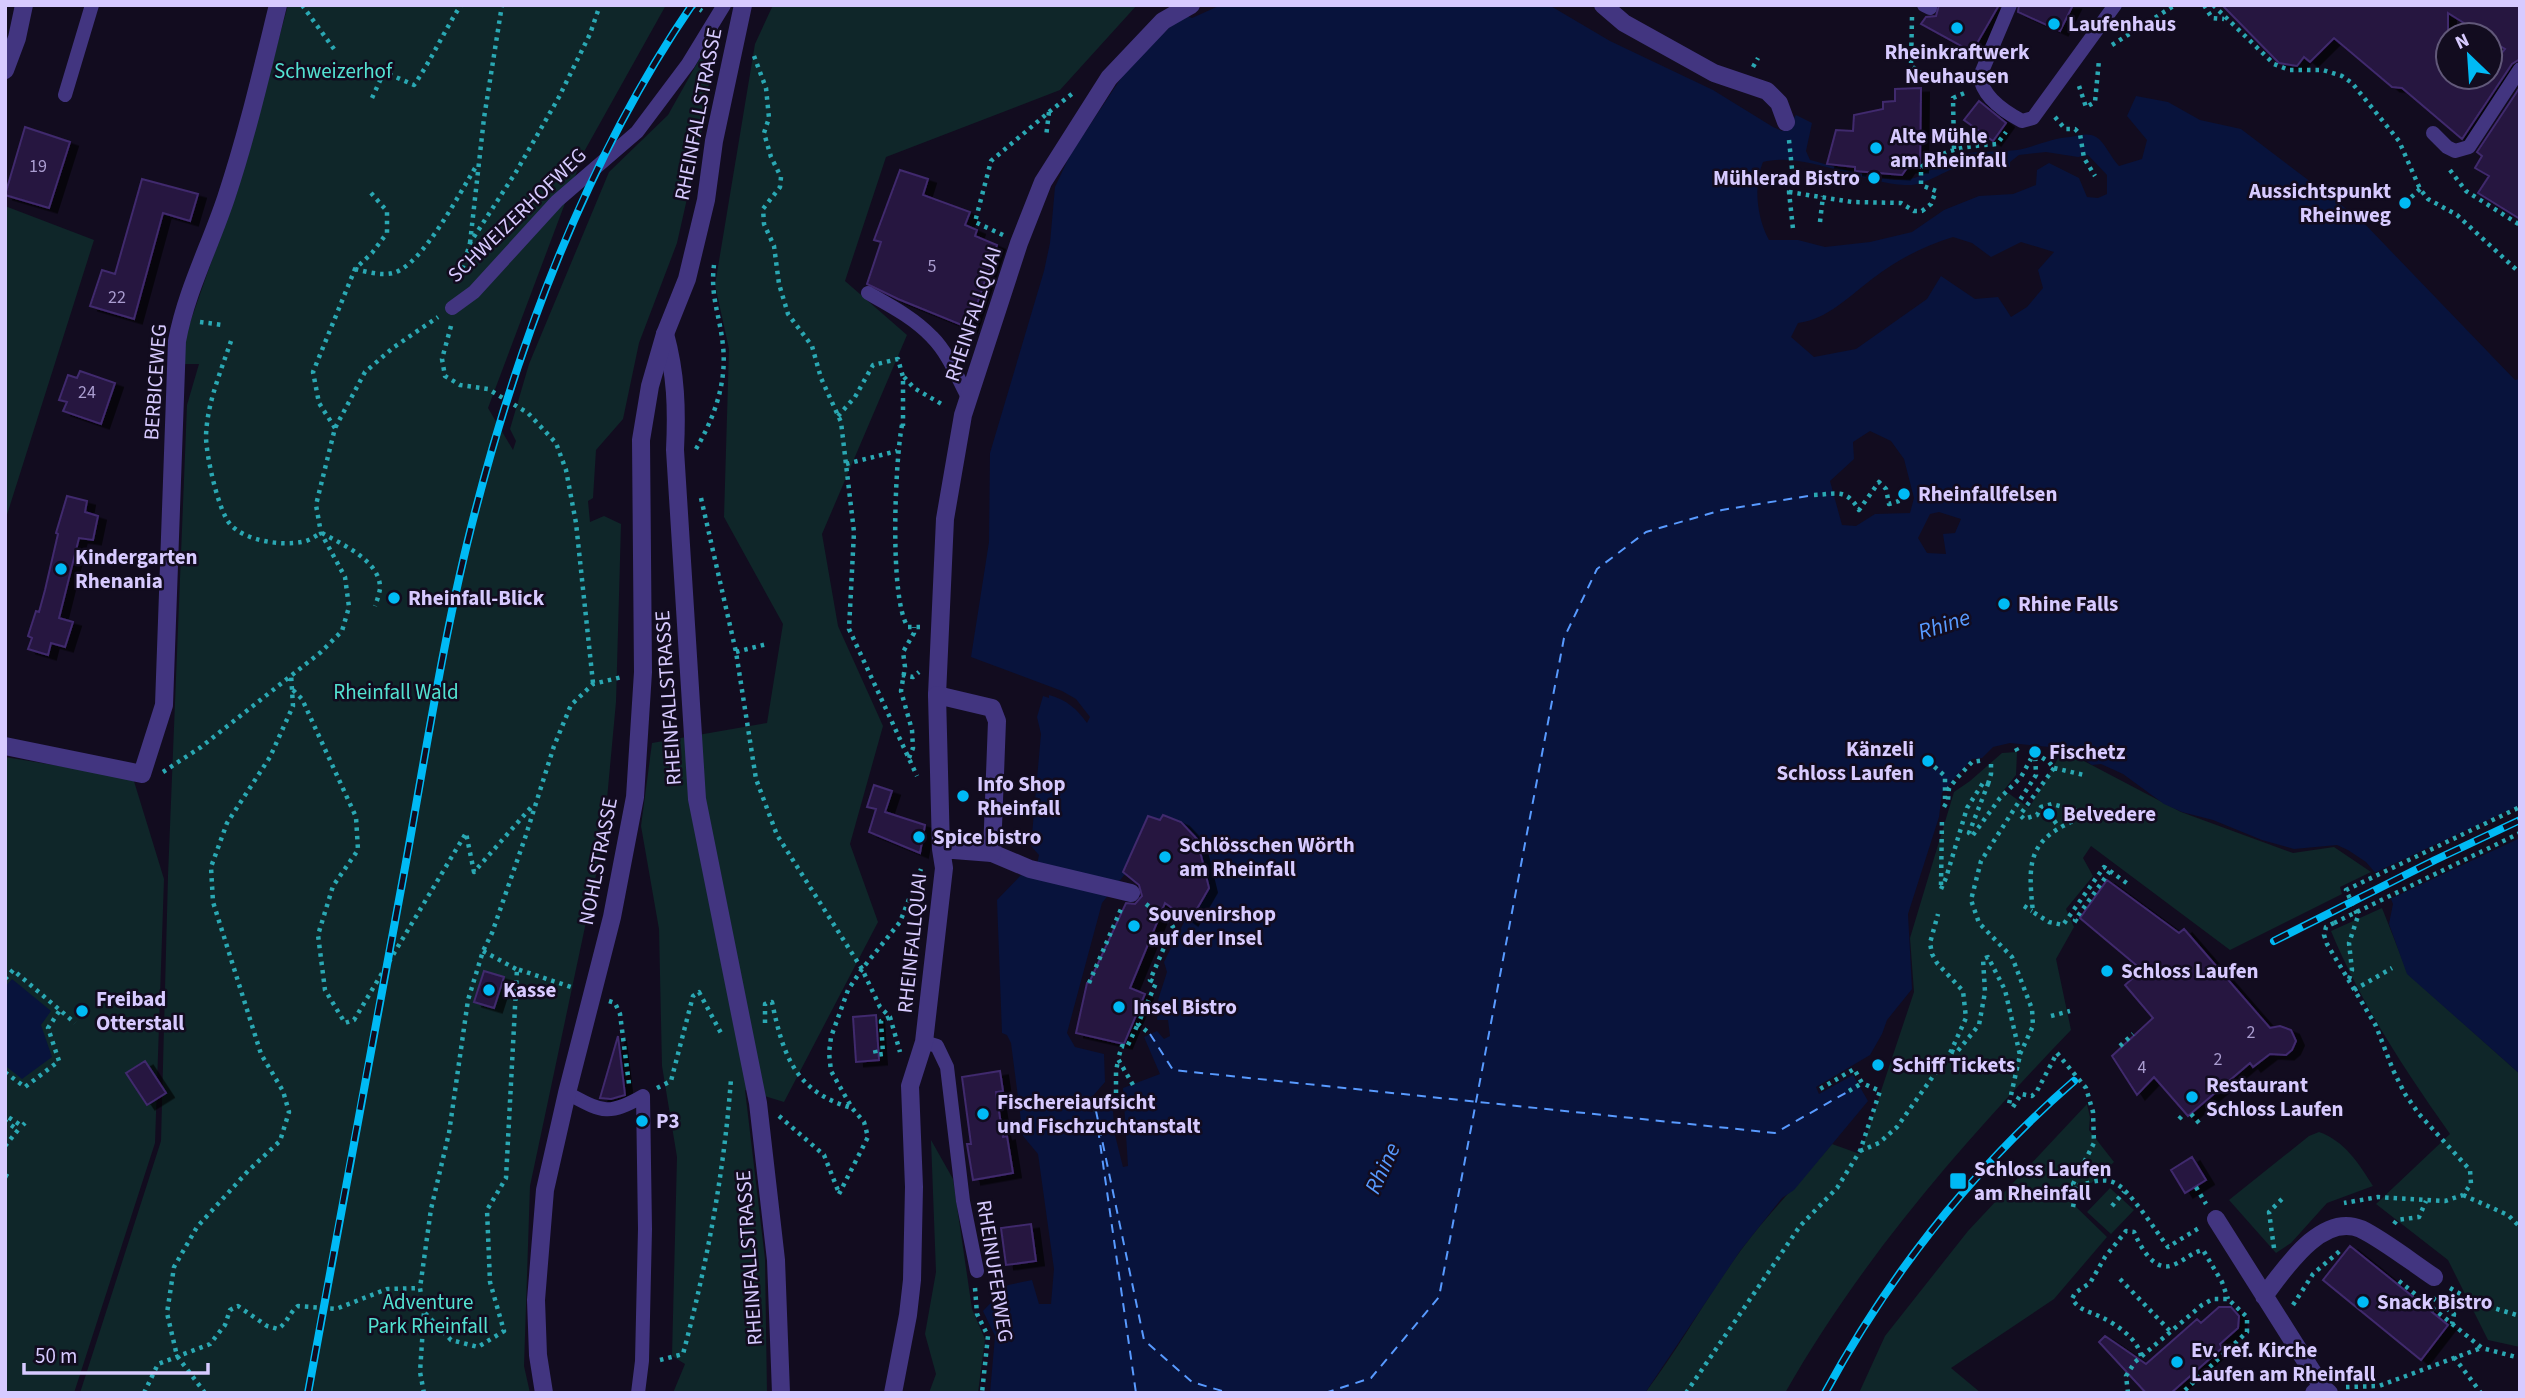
<svg xmlns="http://www.w3.org/2000/svg" width="2525" height="1398" font-family="'Source Sans 3',sans-serif">
  <defs>
    <filter id="shadow"><feDropShadow dx="8" dy="4.5" stdDeviation="0" flood-color="#0009"/></filter>
  </defs>
  <rect width="100%" height="100%" fill="#120c1f"/>
  <!-- green -->
  <path fill="#0f2629" d="M288 5H666L585 150 488 408 513 450 516 441 510 429 529 364 609 172 668 115 718 26 700 141 677 243 639 343 623 419 596 450 593 498 588 501 590 522 604 516 621 524 616 702 603 842 530 1186 524 1366 530 1393H80L161 1141 168 876 187 405 199 364H182L185 337 241 177Z
    M773 5H1137L1060 90 886 157 845 281 907 335 822 534 838 626 883 726 850 844 878 922 784 1102 745 1090 765 1259 767 1393H673L685 1364 672 1356 677 1157 662 1066 659 929 641 826 652 743 767 723 783 624 724 517 729 349 715 285 755 44Z
    M5 206 94 240 5 521Z
    M2063 750 2181 812 2293 853 2334 847 2371 872 2340 887 2342 894 2230 950 2091 846 2083 858 2093 876 2066 909 2074 927 2056 959 2071 1030C1963 1143 1863 1256 1785 1393H1645C1680 1347 1707 1296 1741 1250 1769 1212 1802 1180 1832 1144L1860 1154 1914 992 1910 938 1954 792 1970 781 2002 753 2017 752 2016 775 2004 790 2029 808Z
    M5 757 133 778 164 879 155 1143 74 1393H5Z
    M2382 908 2408 974 2520 1074V1347L2488 1340 2448 1260 2376 1204 2450 1134C2405 1070 2361 1004 2331 931Z
    M2087 1104 2090 1117 2089 1130 2114 1162 2071 1202 2107 1237 2054 1299 1951 1368 1981 1393H1859L1885 1336 1968 1231Z
    M2319 1132C2345 1141 2359 1164 2373 1186L2327 1203 2291 1243 2276 1253 2229 1200 2309 1136Z
    M931 1140 953 1179 972 1309 985 1339 978 1393H929L936 1374 925 1334 936 1272Z
    M2110 1188 2134 1210 2111 1234 2087 1212Z"/>
  <!-- water -->
  <path fill="#08133c" fill-rule="evenodd" d="M1221 5H1549L1610 41 1713 90 1773 127 1782 131 1792 129V121L1796 115 1812 123 1806 151 1810 160C1833 166 1888 184 1910 179 1926 176 1938 163 1953 157 1974 149 1996 153 2017 150 2035 147 2051 138 2070 137 2078 136 2088 132 2096 137 2104 141 2111 158 2119 166L2142 159 2147 140 2127 116 2136 96 2168 102 2200 120 2241 129 2361 220 2515 380 2520 379V1074L2407 974 2389 924 2393 904 2385 884 2366 862 2348 850 2337 845 2294 849 2262 840 2213 820 2182 812 2164 804 2123 774 2101 764 2092 765 2069 749 2010 743 1993 747 1982 758 1972 759 1942 793 1939 817 1908 914 1912 989 1887 1020 1882 1034 1870 1055 1816 1087 1819 1094 1853 1075 1868 1101 1794 1190 1782 1198 1740 1251 1645 1393H990L995 1336 983 1311 1008 1285 1032 1280 1039 1304H1051L1054 1269 1038 1154 1023 1136 1011 1043 1007 1035 1002 1033 997 900 1021 875 1034 878 1039 855 1031 846 1041 734 1037 717 1043 696 1049 698V695C1067 700 1077 709 1087 723L1090 717 1076 699 1062 691 971 657 989 542 990 453 1044 271 1050 243 1055 187 1070 155 1129 66 1172 25 1187 16 1192 18ZM2046 152 2078 157 2088 155 2107 175V194L2098 198 2087 197 2079 178 2049 163 2037 170 2036 185 2013 194 1979 196 1944 210 1912 232 1870 242 1825 247 1798 240H1769C1757 218 1753 185 1763 162 1804 151 1861 183 1905 185 1936 187 1967 146 1997 170L2010 167V162L2019 155ZM1953 237 1972 243 1991 257 2021 242 2054 252 2038 270 2043 288 2027 307 2011 317 1998 297 1975 299 1941 276 1927 299 1856 349 1814 357 1791 337 1798 323C1828 319 1848 297 1872 279 1897 260 1923 246 1953 237ZM1870 431 1891 441 1904 459 1914 498 1910 513 1875 514 1856 526 1842 525 1830 481 1854 459 1853 442ZM1939 512 1961 519 1955 533 1943 534 1946 554 1927 553 1918 538 1930 514ZM1163 815C1202 830 1200 852 1209 888L1190 920 1186 918 1164 962 1167 972 1158 1000 1157 1020H1168L1170 1036 1164 1039 1157 1031 1144 1037 1160 1074 1123 1088 1128 1166 1123 1167 1114 1131 1113 1108 1091 1112 1085 1105 1105 1082 1104 1054 1075 1047 1067 1033 1102 903 1125 874 1123 872 1148 817 1160 820Z
    M12 979 51 1011 41 1025 52 1057 22 1079 7 1067 5 1068V987Z"/>
  <!-- pier -->
  <path fill="#120c1f" d="M2520 805V838L2388 900 2382 886 2372 874Z"/>
  <g fill="none" stroke-linecap="round" stroke-linejoin="round">
    <!-- ferry -->
    <path stroke="#589aff" stroke-width="2" stroke-dasharray="9 7" stroke-linecap="butt" d="M1150 1034 1173 1070 1775 1133 1849 1091
      M1096 1111 1144 1340 1192 1382 1229 1393
      M1098 1129 1136 1393
      M1325 1393 1371 1378 1439 1297 1564 638 1597 569 1646 532 1722 510 1814 495"/>
  </g>
  <!-- building -->
  <path fill="#251741" stroke="#40296d" stroke-width="2" fill-rule="evenodd" filter="url(#shadow)" d="M1939 5H1999L1972 52 1921 24 1926 17 1936 16Z
    M2019 5H2073L2060 31 2018 12Z
    M2222 5H2520V59L2512 64 2462 139 2402 88 2392 87 2334 38 2310 62 2304 57 2297 66 2279 63ZM2448 13 2483 35H2490V40L2505 49 2490 67V77H2448Z
    M2520 87V219L2478 193 2489 176 2475 168 2482 156 2477 152Z
    M1921 88 1920 168H1907L1902 175 1855 171V167L1827 164 1836 130 1853 131 1854 115 1883 109V102L1895 101V89Z
    M1979 101 2006 123 1993 141 1964 120Z
    M25 127 70 142 49 208 5 195Z
    M900 170 928 179 923 195 970 212 965 225 977 230 975 236 997 245 969 328 898 299 867 284 881 242 874 240Z
    M142 179 198 194 190 221 163 213 134 319 90 306 102 270 115 274Z
    M80 371 115 383 101 424 63 411 67 402 59 400 68 375 77 378Z
    M67 496 87 501 85 512 98 516 93 540 79 538 59 618 73 622 65 647 51 643 48 655 28 649 32 638 28 636 36 611 39 612 45 590 58 534 56 533Z
    M874 785 892 791 885 812 925 825 920 853 869 832 876 809 867 807Z
    M1163 815 1181 822 1197 839 1209 888 1190 921 1165 903 1130 988 1145 994 1124 1044 1076 1033 1087 983H1089L1126 903 1135 904 1142 896 1139 885 1123 872 1148 816 1160 820Z
    M2107 880 2179 933 2184 929 2270 1028 2280 1026 2291 1030 2296 1041 2292 1050 2286 1055 2270 1054 2253 1067 2250 1063 2188 1116 2154 1077 2137 1095 2112 1056 2153 1018 2125 985 2142 970 2080 918Z
    M484 971 504 977 494 1008 474 1002Z
    M876 1015 879 1060 856 1062 853 1017Z
    M618 1036 625 1095 611 1099 600 1098Z
    M145 1061 166 1093 147 1105 126 1073Z
    M1000 1071 1003 1091 996 1092 1003 1137 1007 1136 1013 1173 973 1180 967 1144H971L962 1077Z
    M2192 1157 2206 1180 2185 1193 2171 1170Z
    M1031 1224 1036 1261 1006 1265 1001 1228Z
    M2350 1246 2448 1325 2421 1360 2323 1280Z
    M2219 1307H2231L2239 1316 2238 1328 2220 1344 2222 1348 2171 1393H2146L2099 1342 2105 1336 2146 1364 2197 1319 2201 1323Z"/>
  <g fill="none" stroke-linecap="round" stroke-linejoin="round">
    <!-- path -->
    <path stroke="#2aa8b3" stroke-width="4.5" stroke-dasharray="3.5 5" stroke-linecap="butt" d="M302 5 334 49
      M693 5 702 11
      M2204 5 2212 18 2224 19
      M2213 5 2274 64 2289 70H2323L2342 76 2352 83 2399 141 2420 189 2428 199 2457 215 2520 273
      M1912 17 1911 66 1925 76 1962 74
      M2112 45 2175 5
      M754 56 766 88 769 118 764 133 771 157 781 177 780 187 763 209 764 224 774 246 779 284 788 314 812 346 821 378 841 422 854 532 849 629 917 776
      M1753 67 1758 58
      M2079 86 2086 107 2095 102 2099 60
      M372 98 384 72 414 85C432 59 444 31 461 5
      M1049 112 1073 93
      M2055 117 2065 129H2075L2080 134 2084 158 2095 176
      M1789 140 1792 169 1789 192 1793 229
      M1954 149 1953 98 1967 92
      M2450 170 2466 191 2520 225
      M1789 192 1852 202 1901 203 1914 211H1922L1931 204 1936 191 1921 185V167C1950 147 1962 147 1997 144L2006 132
      M2405 203 2420 189
      M1820 222 1823 196
      M1003 235 975 222 991 161 1049 112 1046 137
      M470 243 484 118 502 5
      M355 269C367 272 382 276 393 273 423 265 460 192 477 165
      M460 277 470 243 516 172 559 97 590 34 600 5
      M200 322 223 325
      M451 326 442 359 445 376 460 385 488 389 528 413 556 443 566 470 576 523 593 683
      M231 341C221 371 207 403 206 436 206 455 218 510 230 524 245 541 281 546 302 542 309 541 315 536 321 533
      M904 377 914 388 945 406
      M838 416 855 397 873 365 898 359 903 377V426
      M902 425C895 461 889 600 908 627H920
      M335 428 319 403 313 372 355 269 372 253 387 233V211L371 193
      M696 449C714 418 727 383 723 346 720 315 710 297 714 265
      M846 464 897 451
      M1814 495C1837 494 1846 488 1859 510L1879 482 1886 489 1889 504 1902 500 1904 494
      M701 498 736 652 756 779 777 835 862 969 880 1007 890 1017 900 1052
      M322 533C343 545 381 561 380 589 379 594 377 601 375 606
      M736 652 767 644
      M902 675 913 677 919 672
      M293 690 302 699 356 817 358 850 333 886 318 935 325 990 345 1023 354 1020 466 833 474 872 534 804
      M2016 748 2019 754
      M2035 753 2049 762 2054 768
      M909 758 913 748 912 730 901 691 905 667 903 652 914 633V627
      M1928 761 1945 776V799
      M2054 768 2020 815 2024 819 2037 815 2041 807 2052 804 2082 812V817C2029 839 2027 858 2033 912L2049 922 2063 925 2104 867 2110 871 2075 920 2078 922
      M2054 768 2084 775
      M163 772 201 747 321 652 342 631 349 607 345 577 321 533 316 505 335 428 365 372 394 347 438 317
      M1988 784 1991 774V762
      M1944 807 1948 800 1949 788 1958 777 1972 762 1985 760
      M2049 814 2059 827
      M1973 835 2000 798 2021 777 2033 755
      M2110 871 2128 884
      M1941 885 1942 819
      M1941 889 1946 878 1967 808 1983 783 1988 784 1969 833 1973 835
      M1146 904 1170 922 1173 927 1150 980 1156 983 1138 1024 1150 1034
      M2024 906 2032 911
      M2334 923 2326 927 2324 935 2327 944 2376 1026 2393 1070 2405 1094 2419 1114 2470 1170 2471 1184 2463 1195 2445 1201 2378 1197 2344 1203
      M483 951 516 969
      M5 979 13 970 75 1023
      M2349 979 2352 970 2349 943 2358 916 2346 890 2520 807
      M1089 983 1121 909
      M2354 990 2392 968
      M609 1001 615 1003 620 1014 629 1084
      M2051 1016 2070 1011
      M765 1023V1004L772 1002C783 1055 795 1092 852 1108
      M2120 1046 2133 1034
      M875 1050 876 1055 883 1054 881 1021 890 1017
      M1951 1051 1956 1053 1979 1025 1985 992 1983 959 1988 957 2005 990 2020 1055 2009 1104
      M2020 1054 2033 1026 2032 1009 2012 957 1979 923 1971 900 1981 861 2036 775 2035 752
      M5 1074 6 1073 25 1087 59 1061 48 1028 60 1010
      M1133 1085 1118 1059 1122 1046 1127 1047 1138 1024
      M657 1088 671 1081 693 996 699 992 722 1035
      M1849 1091 1862 1083
      M2013 1107 2021 1094 2032 1096 2037 1091 2057 1053 2086 1088 2093 1112 2094 1143 2073 1184 2077 1186C2089 1183 2103 1177 2115 1183 2130 1190 2157 1233 2168 1247L2199 1228
      M1096 1111 1095 1105 1116 1099V1072L1118 1060
      M2191 1114 2199 1123
      M779 1116 824 1155 839 1193
      M2179 1119 2185 1113
      M5 1146 18 1130 5 1121 8 1117 22 1126 25 1123
      M1860 1151 1879 1143 1897 1127 1951 1051 1966 1018 1963 991 1937 963 1932 954 1930 943 1938 914
      M5 1175 12 1179
      M2196 1187 2206 1204
      M839 1194 868 1137 864 1122 852 1108 831 1071 829 1053 831 1037 848 990 862 969 900 922 921 869
      M2463 1195 2508 1215 2520 1227
      M2112 1206 2124 1192
      M2073 1207 2077 1186
      M2394 1224 2397 1220 2419 1217 2426 1201
      M2274 1248 2269 1212 2285 1196
      M2120 1279 2170 1331
      M2399 1281 2482 1348 2520 1358
      M975 1288 977 1314 988 1336 982 1393
      M2450 1288 2474 1302 2520 1316
      M2433 1298 2454 1314 2452 1324
      M2293 1305 2313 1274 2342 1249
      M425 1313 451 1340 478 1347 504 1331 490 1282 487 1210 506 1178 517 969 574 988
      M2141 1356C2138 1339 2116 1324 2101 1317 2089 1311 2080 1311 2072 1299L2075 1293 2090 1283 2105 1257 2126 1231 2134 1232C2140 1246 2154 1273 2173 1265 2184 1261 2192 1252 2203 1250L2222 1282 2228 1299
      M2454 1357 2481 1393
      M660 1360 683 1354C707 1264 724 1173 731 1079
      M2346 1387 2379 1386 2481 1348
      M144 1393 158 1364 210 1344 225 1325 230 1310 238 1306 267 1326 278 1329C288 1322 289 1313 298 1306L336 1309 387 1289 420 1288
      M205 1393 177 1356 167 1313 174 1267 197 1227 248 1171 280 1141 289 1112 283 1091 261 1054 213 902 211 867 227 823 270 757 293 706 291 674
      M424 1393 420 1372 424 1312 420 1288 431 1209 449 1133 468 1000 483 951 492 933 526 835 554 746 571 705 593 684 622 677
      M1686 1393 1800 1226 1837 1188 1860 1151 1880 1091 1862 1083 1854 1069 1820 1089
      M2128 1393 2126 1376 2135 1362 2202 1305 2213 1299H2228L2247 1317V1332L2182 1393"/>
    <!-- service -->
    <path stroke="#423580" stroke-width="14" d="M1924 5 1930 8
      M2010 5 1980 76C1982 97 2005 112 2022 121L2033 118 2115 5
      M65 95 92 5
      M2433 133 2447 147 2455 151 2469 147 2520 69
      M868 293C891 306 914 318 932 337 949 354 958 379 969 399
      M452 308 474 292 557 201 637 132 688 64 724 5
      M924 1042 937 1046 947 1067 963 1201 977 1271
      M567 1093C601 1111 607 1117 643 1096L645 1229 642 1361 638 1393"/>
    <!-- pedestrian -->
    <path stroke="#423580" stroke-width="18" d="M1603 5 1624 23 1714 73 1767 91 1779 103 1786 122
      M937 695 945 519 963 415 1019 243 1043 182 1109 78 1163 21 1191 5
      M992 853 1030 869 1131 893
      M2216 1219 2322 1387 2329 1393
      M2264 1296C2284 1270 2321 1212 2361 1229 2382 1239 2413 1263 2434 1277"/>
    <!-- minor -->
    <path stroke="#423580" stroke-width="18" d="M5 70 17 38 24 5
      M665 334C676 374 677 409 675 450L697 799 758 1103 776 1260 781 1393
      M5 746 142 774 164 705 177 341C186 292 210 246 226 198 247 135 262 70 278 5
      M893 1393 908 1315 912 1280 914 1187 910 1086 924 1042 944 868 941 849 937 695 992 708 997 721 992 853 941 849
      M2314 1393 2322 1387"/>
    <!-- tertiary -->
    <path stroke="#423580" stroke-width="18" d="M544 1393 538 1355 536 1300 545 1190 567 1093 612 917 635 797 643 672 641 440 650 386 665 334 687 279 706 200 714 141 743 5"/>
    <defs>
      <path id="rail" d="M2274 941 2435 860 2520 820
        M308 1393C340 1216 373 1039 406 862 427 746 445 627 475 512 521 334 588 157 692 5
        M1825 1393C1889 1275 1973 1169 2074 1081"/>
    </defs>
    <!-- rail casing -->
    <use href="#rail" stroke="#00baf5" stroke-width="8"/>
    <!-- rail -->
    <use href="#rail" stroke="#120c1f" stroke-width="5" stroke-dasharray="16" stroke-linecap="butt"/>
    <!-- path-bridge -->
    <path stroke="#2aa8b3" stroke-width="4.5" stroke-dasharray="3.5 5" stroke-linecap="butt" d="M2334 923 2520 833"/>
  </g>
  <!-- markers -->
  <g fill="#00baf5" stroke="#120c1f" stroke-width="2.5">
    <circle cx="2054" cy="24" r="7"/>
    <circle cx="1957" cy="28" r="7"/>
    <circle cx="1876" cy="148" r="7"/>
    <circle cx="1874" cy="178" r="7"/>
    <circle cx="2405" cy="203" r="7"/>
    <circle cx="1904" cy="494" r="7"/>
    <circle cx="61" cy="569" r="7"/>
    <circle cx="394" cy="598" r="7"/>
    <circle cx="2004" cy="604" r="7"/>
    <circle cx="2035" cy="752" r="7"/>
    <circle cx="1928" cy="761" r="7"/>
    <circle cx="963" cy="796" r="7"/>
    <circle cx="2049" cy="814" r="7"/>
    <circle cx="919" cy="837" r="7"/>
    <circle cx="1165" cy="857" r="7"/>
    <circle cx="1134" cy="926" r="7"/>
    <circle cx="2107" cy="971" r="7"/>
    <circle cx="489" cy="990" r="7"/>
    <circle cx="1119" cy="1007" r="7"/>
    <circle cx="82" cy="1011" r="7"/>
    <circle cx="1878" cy="1065" r="7"/>
    <circle cx="2192" cy="1097" r="7"/>
    <circle cx="983" cy="1114" r="7"/>
    <circle cx="642" cy="1121" r="7"/>
    <rect x="1949" y="1172" width="18" height="18" rx="3.5"/>
    <circle cx="2363" cy="1302" r="7"/>
    <circle cx="2177" cy="1362" r="7"/>
  </g>
  <g text-anchor="middle" stroke-width="5" stroke-linejoin="round" paint-order="stroke">
    <!-- number labels -->
    <g font-size="18" fill="#aa9dd0">
      <text x="38" y="172">19</text>
      <text x="932" y="272">5</text>
      <text x="117" y="303">22</text>
      <text x="87" y="398">24</text>
      <text x="2251" y="1038">2</text>
      <text x="2218" y="1065">2</text>
      <text x="2142" y="1073">4</text>
    </g>
    <!-- poi labels -->
    <g font-size="21" font-weight="bold" fill="#d7caff" stroke="#120c1f" text-anchor="start">
      <text x="2068" y="31">Laufenhaus</text>
      <text x="1957" y="59" text-anchor="middle">Rheinkraftwerk<tspan x="1957" dy="24">Neuhausen</tspan></text>
      <text x="1890" y="143">Alte Mühle<tspan x="1890" dy="24">am Rheinfall</tspan></text>
      <text x="1860" y="185" text-anchor="end">Mühlerad Bistro</text>
      <text x="2391" y="198" text-anchor="end">Aussichtspunkt<tspan x="2391" dy="24">Rheinweg</tspan></text>
      <text x="1918" y="501">Rheinfallfelsen</text>
      <text x="75" y="564">Kindergarten<tspan x="75" dy="24">Rhenania</tspan></text>
      <text x="408" y="605">Rheinfall-Blick</text>
      <text x="2018" y="611">Rhine Falls</text>
      <text x="1914" y="756" text-anchor="end">Känzeli<tspan x="1914" dy="24">Schloss Laufen</tspan></text>
      <text x="2049" y="759">Fischetz</text>
      <text x="977" y="791">Info Shop<tspan x="977" dy="24">Rheinfall</tspan></text>
      <text x="2063" y="821">Belvedere</text>
      <text x="933" y="844">Spice bistro</text>
      <text x="1179" y="852">Schlösschen Wörth<tspan x="1179" dy="24">am Rheinfall</tspan></text>
      <text x="1148" y="921">Souvenirshop<tspan x="1148" dy="24">auf der Insel</tspan></text>
      <text x="2121" y="978">Schloss Laufen</text>
      <text x="503" y="997">Kasse</text>
      <text x="96" y="1006">Freibad<tspan x="96" dy="24">Otterstall</tspan></text>
      <text x="1133" y="1014">Insel Bistro</text>
      <text x="1892" y="1072">Schiff Tickets</text>
      <text x="2206" y="1092">Restaurant<tspan x="2206" dy="24">Schloss Laufen</tspan></text>
      <text x="997" y="1109">Fischereiaufsicht<tspan x="997" dy="24">und Fischzuchtanstalt</tspan></text>
      <text x="656" y="1128">P3</text>
      <text x="1974" y="1176">Schloss Laufen<tspan x="1974" dy="24">am Rheinfall</tspan></text>
      <text x="2377" y="1309">Snack Bistro</text>
      <text x="2191" y="1357">Ev. ref. Kirche<tspan x="2191" dy="24">Laufen am Rheinfall</tspan></text>
    </g>
    <!-- park labels -->
    <g font-size="21" fill="#53e2d2" stroke="#120c1f">
      <text x="333" y="78">Schweizerhof</text>
      <text x="396" y="699">Rheinfall Wald</text>
      <text x="428" y="1309">Adventure<tspan x="428" dy="24">Park Rheinfall</tspan></text>
    </g>
    <!-- street labels -->
    <g font-size="21" fill="#d7caff" stroke="#120c1f">
      <text transform="translate(698 114) rotate(-79)" y="7">RHEINFALLSTRASSE</text>
      <text transform="translate(517 215) rotate(-44)" y="7">SCHWEIZERHOFWEG</text>
      <text transform="translate(973 314) rotate(-72)" y="7">RHEINFALLQUAI</text>
      <text transform="translate(155 382) rotate(-86)" y="7">BERBICEWEG</text>
      <text transform="translate(668 698) rotate(-94)" y="7">RHEINFALLSTRASSE</text>
      <text transform="translate(598 861) rotate(-79)" y="7">NOHLSTRASSE</text>
      <text transform="translate(912 943) rotate(-84)" y="7">RHEINFALLQUAI</text>
      <text transform="translate(749 1258) rotate(-94)" y="7">RHEINFALLSTRASSE</text>
      <text transform="translate(995 1271) rotate(81)" y="7">RHEINUFERWEG</text>
    </g>
    <!-- water labels -->
    <g font-size="23" font-style="italic" fill="#589aff" stroke="#120c1f">
      <text transform="translate(1944 624) rotate(-18)" y="8">Rhine</text>
      <text transform="translate(1382 1168) rotate(-65)" y="8">Rhine</text>
    </g>
  </g>
  <!-- border -->
  <rect width="2525" height="1398" fill="none" stroke="#d7caff" stroke-width="14"/>
  <!-- north arrow -->
  <g transform="translate(2469 56) rotate(335)"><circle r="33" fill="#120c1f" stroke="#615879" stroke-width="2"/>
  <path d="M0-5L12 26L0 18L-12 26Z" fill="#00baf5"/>
  <text y="-10" font-size="19" font-weight="bold" text-anchor="middle" fill="#d7caff">N</text>
  </g>
  <!-- scale -->
  <path d="M24 1363v10h184v-10" fill="none" stroke="#d7caff" stroke-width="3.5"/>
  <text x="35" y="1363" font-size="21" fill="#d7caff" stroke="#120c1f" stroke-width="5" paint-order="stroke">50 m</text>
</svg>
